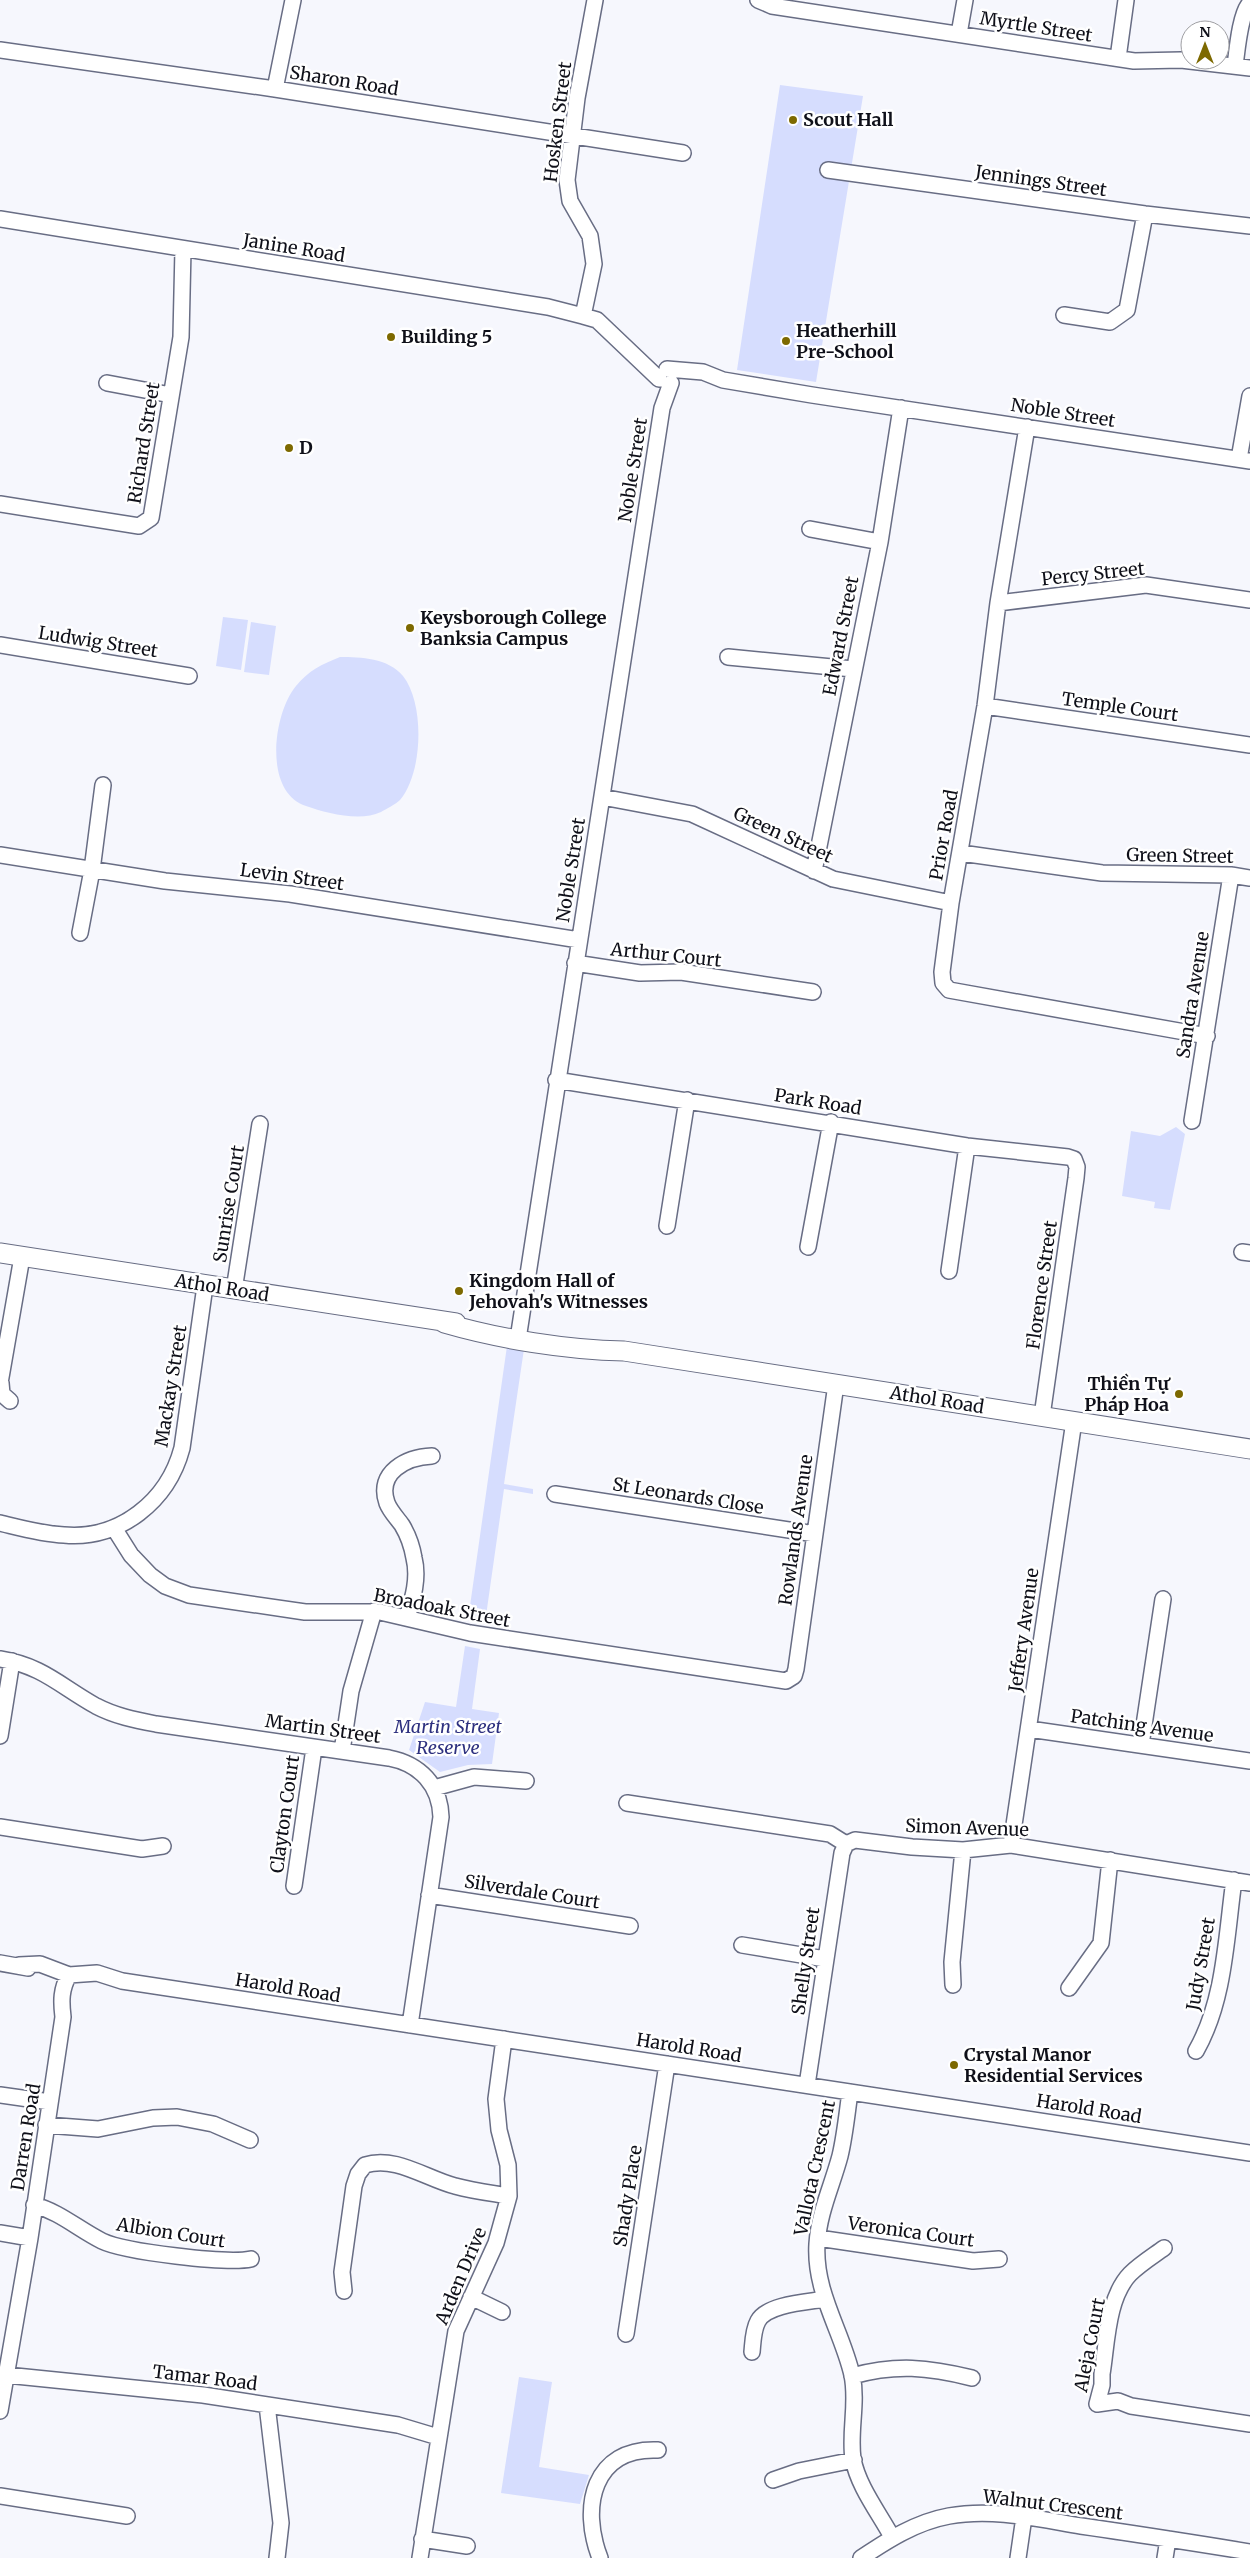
<svg xmlns="http://www.w3.org/2000/svg" width="1250" height="2558" font-family="Merriweather,serif">
  <rect width="100%" height="100%" fill="#f6f7fd"/>
  <!-- park -->
  <path fill="#d6ddfe" d="M780 85 863 96 816 382 737 370Z
    M223 617 248 620 241 670 216 666Z
    M251 622 276 626 269 675 244 672Z
    M340 657C361 657 388 658 403 676 425 704 423 773 400 800 396 804 386 809 381 812 360 822 326 813 306 806 263 792 273 714 296 686 308 671 322 664 340 657Z
    M1176 1127 1185 1134 1170 1210 1154 1208 1155 1202 1122 1196 1131 1131 1160 1136Z
    M507 1346 524 1349 504 1484 533 1489V1494L504 1489 485 1623 468 1620Z
    M465 1646 480 1649 472 1709 499 1713 492 1764 468 1765 440 1772 409 1750 425 1702 456 1707Z
    M519 2377 552 2382 539 2467 589 2475 580 2504 501 2493Z"/>
  <g fill="none" stroke-linecap="round" stroke-linejoin="round">
    <defs>
      <path id="minor" d="M595 0 577 98 567 180 570 201 590 236 594 264 583 316 597 320 659 379
        M758 0 772 6 1134 61 1181 60 1250 68
        M959 34 965 0
        M0 50 275 89 683 153
        M1118 58 1126 0
        M1235 66C1237 51 1240 13 1250 3
        M275 89 293 0
        M828 170 1145 214 1250 226
        M0 219 548 307 583 316
        M1064 315 1110 322 1127 310 1145 214
        M667 369 703 372 723 380 812 395 1250 461
        M107 383 171 395
        M1027 427 998 603 985 706 951 903 942 972 943 983 949 990 1207 1036
        M1239 459 1250 396
        M0 504 139 526 151 518 181 337 183 249
        M810 529 880 542
        M998 603 1146 585 1250 600
        M0 645 189 676
        M728 657 853 669
        M985 706 1250 745
        M602 797 692 814 833 879 951 903
        M961 853 1102 873 1231 875 1250 878
        M0 855 165 881 290 894 579 940
        M814 871 880 542 901 408
        M80 933 92 870 103 785
        M575 963 640 973 681 972 813 992
        M556 1080 967 1146 1068 1157 1074 1159 1077 1167 1076 1178 1042 1416
        M1192 1121 1231 875
        M667 1226 687 1100
        M808 1247 831 1122
        M1242 1252 1250 1253
        M949 1271 967 1146
        M234 1290 260 1124
        M518 1339 662 408 671 383
        M0 1383 22 1257
        M1 1383 2 1394 10 1401
        M555 1494 815 1534
        M0 1523C21 1528 42 1534 64 1535 120 1540 168 1501 182 1448L205 1286
        M114 1528 131 1555 150 1575 165 1586 189 1595 305 1612H380L470 1633 786 1681 794 1676 796 1669 836 1384
        M407 1618C413 1598 419 1578 414 1558 412 1546 408 1535 402 1525 397 1518 390 1511 387 1503 376 1472 407 1457 432 1456
        M0 1659C43 1666 60 1686 96 1706 115 1716 135 1720 156 1724L389 1758C420 1764 440 1785 441 1817L410 2025
        M1029 1729 1250 1761
        M0 1736 12 1661
        M1141 1745 1163 1599
        M342 1751 351 1691 374 1611
        M434 1788 474 1777 526 1781
        M627 1803 830 1834 846 1844 855 1840 912 1847 963 1850 1011 1845 1250 1883
        M0 1827 142 1849 163 1846
        M1011 1845 1074 1421
        M294 1886 314 1748
        M429 1895 630 1926
        M742 1945 825 1959
        M0 1963 28 1968
        M19 1965 40 1964 69 1975 97 1973 122 1981 1250 2153
        M953 1985 952 1962 963 1850
        M1069 1988 1101 1943 1110 1860
        M1196 2051C1225 2000 1226 1937 1234 1880
        M807 2085 842 1853 846 1844
        M850 2092C847 2113 845 2135 840 2156 832 2186 819 2212 817 2244 814 2292 842 2331 852 2375 858 2403 849 2431 853 2459 858 2486 879 2513 892 2537
        M0 2095 50 2102
        M46 2125 98 2129 153 2118 177 2117 213 2124 250 2140
        M34 2205C60 2212 78 2229 102 2241 125 2252 227 2264 251 2259
        M0 2233 30 2238
        M818 2238 973 2261 999 2259
        M1164 2248C1153 2256 1140 2264 1130 2274 1107 2298 1107 2344 1102 2374V2385L1097 2404 1118 2401 1131 2406 1250 2424
        M344 2291 342 2272 354 2186 358 2174 365 2165C395 2155 427 2179 455 2186 473 2191 491 2193 509 2196
        M471 2297 502 2312
        M626 2334 667 2064
        M752 2352C753 2342 753 2330 758 2321 767 2304 808 2302 825 2299
        M6 2375 203 2395 398 2425 438 2437
        M852 2376C896 2364 928 2367 972 2378
        M267 2405 281 2523 277 2558
        M0 2411 30 2238 63 2017C61 2001 61 1989 69 1975
        M773 2480 799 2471 854 2460
        M0 2496 127 2516
        M422 2539 467 2546
        M420 2558 456 2331 496 2243 509 2196 508 2165 499 2130 496 2099 504 2039
        M600 2558C580 2507 593 2447 658 2450
        M861 2558C888 2540 916 2522 949 2516 993 2508 1038 2519 1081 2526 1137 2534 1194 2543 1250 2552
        M1018 2558 1024 2517
        M1165 2558 1168 2539"/>
      <path id="major" d="M0 1253 456 1323
        M444 1323C499 1339 567 1350 624 1351L1250 1449"/>
    </defs>
    <!-- minor casing -->
    <use href="#minor" stroke="#686d84" stroke-width="18"/>
    <!-- major casing -->
    <use href="#major" stroke="#686d84" stroke-width="21"/>
    <!-- minor -->
    <use href="#minor" stroke="#fff" stroke-width="15"/>
    <!-- major -->
    <use href="#major" stroke="#fff" stroke-width="19"/>
  </g>
  <!-- markers -->
  <g fill="#7d6900" stroke="#fff" stroke-width="2">
    <circle cx="793" cy="120" r="5"/>
    <circle cx="391" cy="337" r="5"/>
    <circle cx="786" cy="341" r="5"/>
    <circle cx="289" cy="448" r="5"/>
    <circle cx="410" cy="628" r="5"/>
    <circle cx="459" cy="1291" r="5"/>
    <circle cx="1179" cy="1394" r="5"/>
    <circle cx="954" cy="2065" r="5"/>
  </g>
  <g text-anchor="middle" stroke-width="5" stroke-linejoin="round" paint-order="stroke">
    <!-- street labels -->
    <g font-size="18" fill="#0f1019" stroke="#fff">
      <text transform="translate(1036 27) rotate(9)" y="6">Myrtle Street</text>
      <text transform="translate(344 81) rotate(9)" y="6">Sharon Road</text>
      <text transform="translate(558 122) rotate(-83)" y="6">Hosken Street</text>
      <text transform="translate(1041 181) rotate(8)" y="6">Jennings Street</text>
      <text transform="translate(294 248) rotate(9)" y="6">Janine Road</text>
      <text transform="translate(1063 413) rotate(9)" y="6">Noble Street</text>
      <text transform="translate(144 443) rotate(-81)" y="6">Richard Street</text>
      <text transform="translate(633 470) rotate(-81)" y="6">Noble Street</text>
      <text transform="translate(1093 574) rotate(-6)" y="6">Percy Street</text>
      <text transform="translate(841 636) rotate(-79)" y="6">Edward Street</text>
      <text transform="translate(98 642) rotate(9)" y="6">Ludwig Street</text>
      <text transform="translate(1120 707) rotate(8)" y="6">Temple Court</text>
      <text transform="translate(783 835) rotate(25)" y="6">Green Street</text>
      <text transform="translate(944 835) rotate(-80)" y="6">Prior Road</text>
      <text transform="translate(1180 856) rotate(1)" y="6">Green Street</text>
      <text transform="translate(571 870) rotate(-81)" y="6">Noble Street</text>
      <text transform="translate(292 877) rotate(8)" y="6">Levin Street</text>
      <text transform="translate(666 955) rotate(6)" y="6">Arthur Court</text>
      <text transform="translate(1193 995) rotate(-81)" y="6">Sandra Avenue</text>
      <text transform="translate(818 1102) rotate(9)" y="6">Park Road</text>
      <text transform="translate(229 1204) rotate(-81)" y="6">Sunrise Court</text>
      <text transform="translate(1042 1285) rotate(-82)" y="6">Florence Street</text>
      <text transform="translate(222 1288) rotate(9)" y="6">Athol Road</text>
      <text transform="translate(171 1386) rotate(-81)" y="6">Mackay Street</text>
      <text transform="translate(937 1400) rotate(9)" y="6">Athol Road</text>
      <text transform="translate(688 1496) rotate(9)" y="6">St Leonards Close</text>
      <text transform="translate(796 1530) rotate(-82)" y="6">Rowlands Avenue</text>
      <text transform="translate(442 1608) rotate(11)" y="6">Broadoak Street</text>
      <text transform="translate(1024 1630) rotate(-82)" y="6">Jeffery Avenue</text>
      <text transform="translate(1142 1726) rotate(8)" y="6">Patching Avenue</text>
      <text transform="translate(323 1729) rotate(8)" y="6">Martin Street</text>
      <text transform="translate(285 1814) rotate(-82)" y="6">Clayton Court</text>
      <text transform="translate(967 1828) rotate(2)" y="6">Simon Avenue</text>
      <text transform="translate(532 1892) rotate(9)" y="6">Silverdale Court</text>
      <text transform="translate(806 1961) rotate(-82)" y="6">Shelly Street</text>
      <text transform="translate(1201 1964) rotate(-80)" y="6">Judy Street</text>
      <text transform="translate(288 1988) rotate(9)" y="6">Harold Road</text>
      <text transform="translate(689 2048) rotate(9)" y="6">Harold Road</text>
      <text transform="translate(1089 2109) rotate(9)" y="6">Harold Road</text>
      <text transform="translate(26 2137) rotate(-81)" y="6">Darren Road</text>
      <text transform="translate(815 2168) rotate(-78)" y="6">Vallota Crescent</text>
      <text transform="translate(628 2196) rotate(-81)" y="6">Shady Place</text>
      <text transform="translate(911 2232) rotate(8)" y="6">Veronica Court</text>
      <text transform="translate(171 2233) rotate(9)" y="6">Albion Court</text>
      <text transform="translate(461 2276) rotate(-67)" y="6">Arden Drive</text>
      <text transform="translate(1090 2345) rotate(-79)" y="6">Aleja Court</text>
      <text transform="translate(205 2378) rotate(7)" y="6">Tamar Road</text>
      <text transform="translate(1053 2505) rotate(7)" y="6">Walnut Crescent</text>
    </g>
    <!-- poi labels -->
    <g font-size="18" font-weight="bold" fill="#0f1019" stroke="#fff" text-anchor="start">
      <text x="803" y="126">Scout Hall</text>
      <text x="796" y="337">Heatherhill<tspan x="796" dy="21">Pre-School</tspan></text>
      <text x="401" y="343">Building 5</text>
      <text x="299" y="454">D</text>
      <text x="420" y="624">Keysborough College<tspan x="420" dy="21">Banksia Campus</tspan></text>
      <text x="469" y="1287">Kingdom Hall of<tspan x="469" dy="21">Jehovah's Witnesses</tspan></text>
      <text x="1169" y="1390" text-anchor="end">Thiền Tự<tspan x="1169" dy="21">Pháp Hoa</tspan></text>
      <text x="964" y="2061">Crystal Manor<tspan x="964" dy="21">Residential Services</tspan></text>
    </g>
    <!-- park labels -->
    <g font-size="18" font-style="italic" fill="#2d307f" stroke="#fff">
      <text x="448" y="1733">Martin Street<tspan x="448" dy="21">Reserve</tspan></text>
    </g>
  </g>
  <!-- north arrow -->
  <g transform="translate(1205 45)"><circle r="24" fill="#ffffff" stroke="#9f9fa3"/>
  <path d="M0-4L9 19L0 12L-9 19Z" fill="#7d6900"/>
  <text y="-8" font-size="14" font-weight="bold" text-anchor="middle" fill="#0f1019">N</text>
  </g>
</svg>
